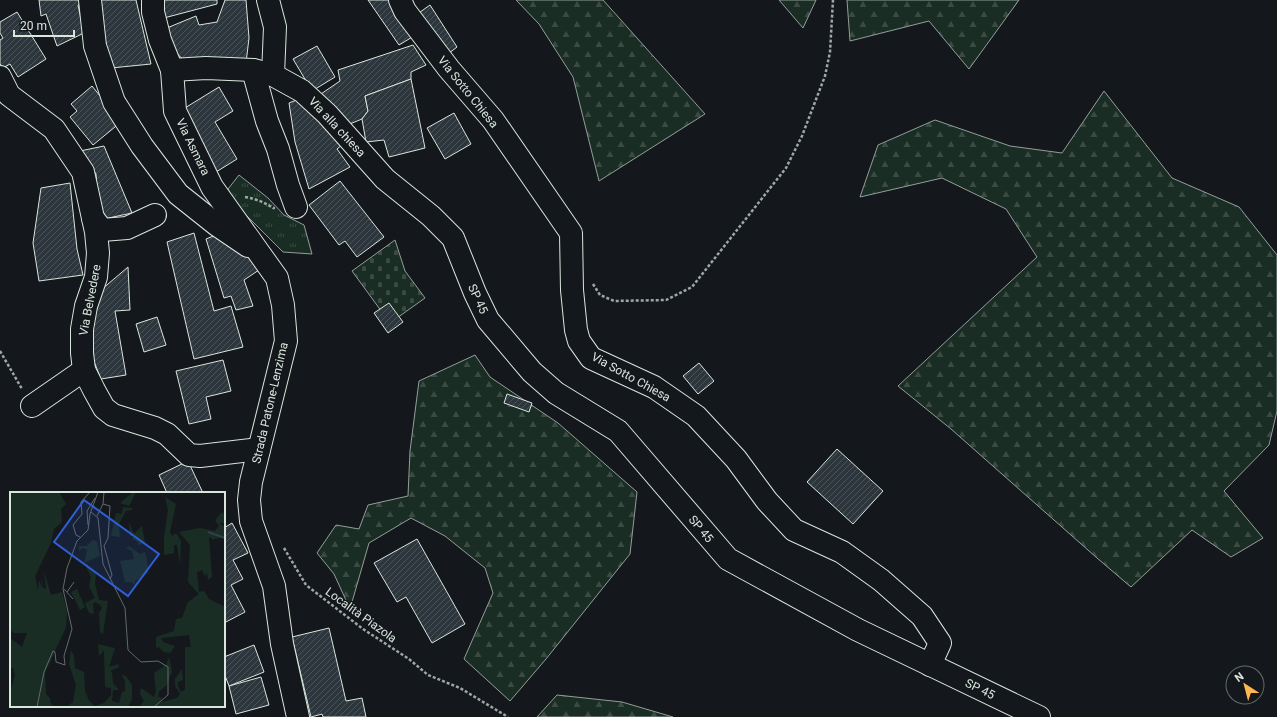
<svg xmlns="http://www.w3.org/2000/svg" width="1277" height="717" font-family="Roboto,sans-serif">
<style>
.grass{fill:url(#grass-tufts);stroke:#939e99}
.forest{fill:url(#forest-firs);stroke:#939e99}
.cemetery{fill:url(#cemetery-stones);stroke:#939e99}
.building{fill:url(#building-hatch);stroke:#d8e6dc}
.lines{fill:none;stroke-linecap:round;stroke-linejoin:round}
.minor-casing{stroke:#d8e6dc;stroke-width:24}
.path{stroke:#9da8a2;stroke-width:2.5;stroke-dasharray:3 2;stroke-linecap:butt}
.minor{stroke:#14181c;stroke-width:22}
.labels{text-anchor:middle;stroke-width:3;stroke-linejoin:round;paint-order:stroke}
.street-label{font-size:12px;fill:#d8e6dc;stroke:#14181c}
.inset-river{fill:none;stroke:#2f3f4d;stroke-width:2}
.inset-road{fill:none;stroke:#626a69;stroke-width:1}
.view{fill:#305dd8;fill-opacity:0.15;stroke:#305dd8;stroke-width:2}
.inset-edge{fill:none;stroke:#d8e6dc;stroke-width:2}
</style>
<defs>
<pattern id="grass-tufts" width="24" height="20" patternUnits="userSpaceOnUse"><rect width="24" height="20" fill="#1a2d24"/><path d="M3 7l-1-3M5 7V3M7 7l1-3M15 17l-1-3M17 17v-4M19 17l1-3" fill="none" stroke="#3b4b43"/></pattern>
<pattern id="forest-firs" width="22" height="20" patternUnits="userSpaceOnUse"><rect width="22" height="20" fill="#1a2d24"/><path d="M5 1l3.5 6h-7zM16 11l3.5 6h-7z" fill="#3b4b43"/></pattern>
<pattern id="cemetery-stones" width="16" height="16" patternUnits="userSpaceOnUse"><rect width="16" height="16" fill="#1a2d24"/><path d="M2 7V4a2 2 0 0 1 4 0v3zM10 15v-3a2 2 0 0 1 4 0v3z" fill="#3b4b43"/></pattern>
<pattern id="building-hatch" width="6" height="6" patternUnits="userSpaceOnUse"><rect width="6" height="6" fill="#2c363c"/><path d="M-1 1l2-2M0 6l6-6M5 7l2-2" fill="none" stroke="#4a5358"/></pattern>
</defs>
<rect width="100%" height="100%" fill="#14181c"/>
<polygon class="grass" points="239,175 268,198 284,215 304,225 312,254 283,252 237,206 228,189"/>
<g class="forest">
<polygon points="516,0 603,0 705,114 599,181 573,77 539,24"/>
<polygon points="779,0 816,0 803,28"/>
<polygon points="847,0 1019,0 969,69 929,21 850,41"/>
<polygon points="1104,91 1172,178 1239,207 1277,255 1277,411 1269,445 1224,491 1263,538 1231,557 1192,530 1131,587 1097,558 951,429 898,386 1037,257 1006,209 942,178 860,197 878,145 935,120 1010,146 1062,153"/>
<polygon points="475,355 490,377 558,423 637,492 630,554 546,659 510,701 464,659 493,593 485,568 445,536 411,518 369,543 350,609 334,574 317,553 336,525 359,529 368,505 408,496 410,451 419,381"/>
<polygon points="557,695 622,702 673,717 537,717"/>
</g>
<polygon class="cemetery" points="395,240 405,271 425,298 390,323 352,271"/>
<g class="building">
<polygon points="39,0 86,0 86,1 78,5 84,33 57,46 46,14 41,16"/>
<polygon points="97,0 136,0 151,64 111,68"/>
<polygon points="160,0 217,0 217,4 160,19"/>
<polygon points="225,0 246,0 249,38 246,63 187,63 173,50 162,30 196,16 199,25 217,22"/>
<polygon points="368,0 390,0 414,36 399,45"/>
<polygon points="430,5 457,47 444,57 416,15"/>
<polygon points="17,12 46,59 18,77 10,64 3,68 0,64 0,40 3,38 0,33 0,22"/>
<polygon points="413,45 426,65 411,72 411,79 365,96 368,111 362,119 345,126 318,96 340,81 338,70"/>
<polygon points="317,46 335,77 312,91 293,59"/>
<polygon points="411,79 425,148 389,157 384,140 366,142 362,119 368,111 365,96"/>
<polygon points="92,86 121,122 93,145 70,117 77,111 71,104"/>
<polygon points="219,87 233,111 215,122 237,159 216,172 180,111"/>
<polygon points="304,97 342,145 337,149 350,167 309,189 295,142 289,103"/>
<polygon points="454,113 471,144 445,159 427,128"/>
<polygon points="104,146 132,213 99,220 96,174 80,151"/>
<polygon points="340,181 384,237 357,257 345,241 339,245 309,205"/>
<polygon points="70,183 77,249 83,275 39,281 33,243 41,188"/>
<polygon points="223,232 262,268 244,280 253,306 236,310 231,296 224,298 206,239"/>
<polygon points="194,233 214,311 231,306 243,347 194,359 167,242"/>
<polygon points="128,267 130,310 115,311 126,375 101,379 91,354 95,310 101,290"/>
<polygon points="389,303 403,322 388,333 374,313"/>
<polygon points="157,317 166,345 144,352 136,324"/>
<polygon points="223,360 231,391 206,397 211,419 189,424 176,371"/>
<polygon points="699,363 714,381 698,394 683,376"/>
<polygon points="507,394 532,403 529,412 504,403"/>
<polygon points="837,449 883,491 853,524 807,482"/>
<polygon points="188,461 203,493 167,493 159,475"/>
<polygon points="232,523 248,553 233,560 243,579 231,585 245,612 224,623 224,528"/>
<polygon points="417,539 465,624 432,643 406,597 397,602 374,563"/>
<polygon points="329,628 346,701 362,698 366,717 323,717 322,714 311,717 292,637"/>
<polygon points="254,645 264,672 229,686 224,673 224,657"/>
<polygon points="261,677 269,705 236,714 229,686"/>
</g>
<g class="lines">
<defs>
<g id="minor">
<polyline points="90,0 95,46 114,102 142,146 178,194 217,225 248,246"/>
<polyline points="153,0 153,12 160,40 172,70 175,111 212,187 277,278 283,305 286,341 251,482 249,500 251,521 274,586 282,644 298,717"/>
<polyline points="268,0 275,27 273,75"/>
<polyline points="400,0 405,11 449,69 493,120 571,233 572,290 576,330 579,341 591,358 654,387 696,416 736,459 767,501 794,530 842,552 881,580 922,616 940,643 930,665"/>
<polyline points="172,70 206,68 253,70 273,75 302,91 327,114 385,179 431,216 453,238 475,293 488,320 532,372 556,393 618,431 728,559 858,630 1039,717"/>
<polyline points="253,70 267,121 278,149 288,185 296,207"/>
<polyline points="0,77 9,95 54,129 83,172 96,232 98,253 96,277 86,306 82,329 82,353 84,370 94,390 104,408 113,415 155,428 167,434 189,455 200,456 259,449"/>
<polyline points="93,218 102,230 127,228 155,215"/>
<polyline points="32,406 84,370"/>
</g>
</defs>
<use href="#minor" class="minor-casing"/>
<g class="path">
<path d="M245,197C256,199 264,202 273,208H275"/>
<polyline points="593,284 600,295 614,301 666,300 692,287 786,168 802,136 825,76 830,52 833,0"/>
<polyline points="0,351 22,389"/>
<polyline points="284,548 306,585 363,629 409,659 428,675 460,688 508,717"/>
</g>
<use href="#minor" class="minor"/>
</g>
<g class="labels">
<g class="street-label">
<text transform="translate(468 92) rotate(51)" y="4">Via Sotto Chiesa</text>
<text transform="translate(337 127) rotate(47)" y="4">Via alla chiesa</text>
<text transform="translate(193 147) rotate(64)" y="4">Via Asmara</text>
<text transform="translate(478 299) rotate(65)" y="4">SP 45</text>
<text transform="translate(90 300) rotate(-79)" y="4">Via Belvedere</text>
<text transform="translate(631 377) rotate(29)" y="4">Via Sotto Chiesa</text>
<text transform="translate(270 403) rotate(-77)" y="4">Strada Patone-Lenzima</text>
<text transform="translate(701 529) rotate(50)" y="4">SP 45</text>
<text transform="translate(361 615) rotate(36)" y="4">Località Piazola</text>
<text transform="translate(980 689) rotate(26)" y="4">SP 45</text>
</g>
</g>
<g transform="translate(10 492)">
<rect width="215" height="215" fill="#14181c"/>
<path d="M0,0H49L56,12L51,17L52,30L44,37L41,51L25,84L28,98L29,88L31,95L32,84V95L36,97L34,79L41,103L52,100L57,119L56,135L35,181L36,202L40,206L41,213L49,215H0V201L5,183L3,176H0V146L12,155L17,141H4L0,138ZM123,0H126L119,14L110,11ZM155,5L166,12L160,40L162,44L166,41L171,49L170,73L167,53H164V61L154,63V45L158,18ZM113,15L122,16V18L116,19L109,32L110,45L101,44L106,21L112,22ZM212,20L215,22V31H209L215,35V45L204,47L206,62L204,48L199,45L202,85L198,88L197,81L195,84L192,78L187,80L189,100L194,99L199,107L215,115V215H129L134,209L130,202L131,196L144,205L146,199L144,181L154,174L150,170L156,173L159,165L162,180L156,194L149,199L148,205L153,206L148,211L167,206L170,202L165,194V187L172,177L173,188L168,190V194L171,200L175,198V155H181L179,143L151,146L153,150L165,154L160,161L154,160L149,155L146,157V145L164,139L166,127L172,126L178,110L189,102L178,90L180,53L169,40L190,36L205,39L209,34L205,28ZM119,30L124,42L132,34L135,51L128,53L127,49L122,47L124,44H120ZM82,48L87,49L90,64L74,71L77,58L73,56L69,59V54H77ZM119,54L130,62L135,60L138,73V81L125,89V93L121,90H115L110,69L124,67L122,59L116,56ZM77,72L86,82L85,92L89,108L98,109L93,142L90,140L89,121L92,116L89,112L85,110L83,112L84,122L79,121L75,111L85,106L79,94L81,85L75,73ZM88,152L105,156L99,175L108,172L109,175L100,179L102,180L103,191L109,198H103L102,209L109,211L112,200L115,199V189L111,182L116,184L122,193V207L118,215H56L63,210L66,193L59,172L61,158L64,164L65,176L74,180L75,199L79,209L85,214L94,211L101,203V196L95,195L94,158L89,164Z" fill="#1a2d24"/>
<path d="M67,97L75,115L70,118L61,100Z" fill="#1a2d24"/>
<path class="inset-river" d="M198,40L215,46"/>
<path class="inset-road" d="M93,12L100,14L98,46L94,54L102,83L100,87M81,20L88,26L93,72L115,116L118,158L131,170L148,169L158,175V203L144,215M87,24L93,12L94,0M63,33L72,22L71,10L80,0M63,33L66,43L70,45M78,33L77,19L85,6M54,97L63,107M57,100L64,90M27,215L34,180L43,159L45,160L46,170L55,173L54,164L62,137L53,97L57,76L67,49L78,38L80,22L88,0"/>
<path class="view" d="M74,8L149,62L118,104L44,50Z"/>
<rect width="215" height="215" class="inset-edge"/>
</g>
<g transform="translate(1245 685) rotate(324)"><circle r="19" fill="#14181c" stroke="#626a69"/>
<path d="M0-3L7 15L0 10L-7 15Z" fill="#ffb74d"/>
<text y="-6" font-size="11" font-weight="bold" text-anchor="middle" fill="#d8e6dc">N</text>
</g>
<path d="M14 30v6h60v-6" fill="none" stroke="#d8e6dc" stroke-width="2"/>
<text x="20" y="30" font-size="12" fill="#d8e6dc" stroke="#14181c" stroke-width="3" paint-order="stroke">20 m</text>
</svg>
